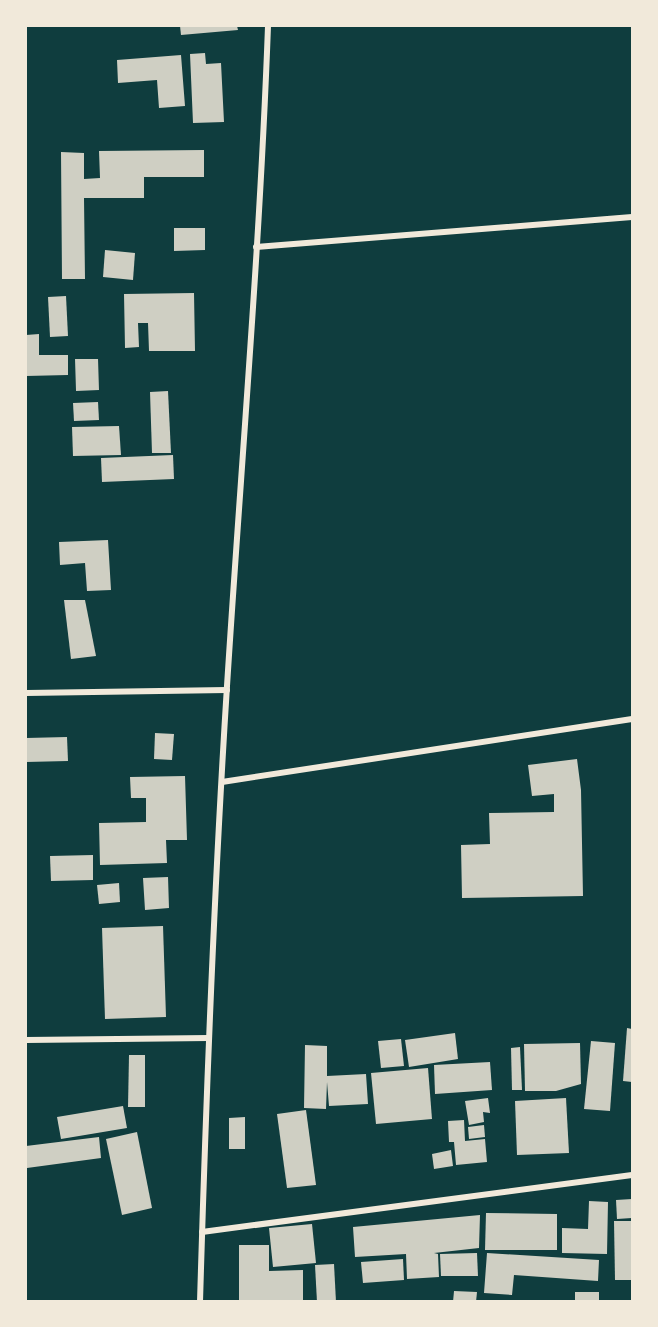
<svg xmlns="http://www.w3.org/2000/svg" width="658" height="1327" font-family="'Roboto Serif',serif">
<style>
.building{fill:#cfcfc3}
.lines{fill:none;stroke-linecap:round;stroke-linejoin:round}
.minor{stroke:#f1e9da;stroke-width:6}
</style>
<rect width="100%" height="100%" fill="#0f3d3e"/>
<g class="building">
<polygon points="180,26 237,26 238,30 181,35"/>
<polygon points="205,53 206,64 221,63 224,122 193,123 190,54"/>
<polygon points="181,55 185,106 159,108 157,80 118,83 117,60"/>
<polygon points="204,150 204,177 144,177 144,198 84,198 85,279 62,279 61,152 84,153 84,179 100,178 99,151"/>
<polygon points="174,228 205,228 205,250 174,251"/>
<polygon points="105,250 135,253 133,280 103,277"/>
<polygon points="194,293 195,351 149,351 148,323 138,323 139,347 125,348 124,294"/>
<polygon points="66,296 68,336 50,337 48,297"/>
<polygon points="39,334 39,355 68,355 68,375 26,376 26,335"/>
<polygon points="75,359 98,359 99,390 76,391"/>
<polygon points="168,391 171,453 152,453 150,392"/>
<polygon points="98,402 99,420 74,421 73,403"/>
<polygon points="119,426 121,455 73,456 72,427"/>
<polygon points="173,455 174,479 102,482 101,458"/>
<polygon points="108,540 111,590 87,591 85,563 60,565 59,542"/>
<polygon points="64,600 85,600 96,656 71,659"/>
<polygon points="155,733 174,734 172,760 154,759"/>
<polygon points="67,737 68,761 26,762 26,738"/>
<polygon points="577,759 581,790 583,896 462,898 461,845 490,844 489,813 554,812 554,794 532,796 528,765"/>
<polygon points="185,776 187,840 166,840 167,863 100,865 99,823 146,822 146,798 131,798 130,777"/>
<polygon points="93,855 93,880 51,881 50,856"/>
<polygon points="168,877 169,908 145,910 143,878"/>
<polygon points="119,883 120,902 99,904 97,885"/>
<polygon points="163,926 166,1017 105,1019 102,928"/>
<polygon points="627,1028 632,1029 632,1082 623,1081"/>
<polygon points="455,1033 458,1059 409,1067 405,1040"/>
<polygon points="401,1039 404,1066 381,1068 378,1041"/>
<polygon points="591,1041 615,1043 610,1111 584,1109"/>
<polygon points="580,1043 581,1084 556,1091 525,1091 524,1044"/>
<polygon points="305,1045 327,1046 327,1076 366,1074 368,1104 329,1106 327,1082 326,1109 304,1108"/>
<polygon points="520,1047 522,1090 512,1090 511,1048"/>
<polygon points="129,1055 145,1055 145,1107 128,1107"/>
<polygon points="490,1062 492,1090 435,1094 434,1065"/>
<polygon points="428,1068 432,1119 376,1124 371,1073"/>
<polygon points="488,1098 490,1113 483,1112 484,1122 469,1125 465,1101"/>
<polygon points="566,1098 569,1153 517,1155 515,1101"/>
<polygon points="123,1106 127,1128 61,1139 57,1117"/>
<polygon points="306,1110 316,1185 287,1188 277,1114"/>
<polygon points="245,1117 245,1149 229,1149 229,1118"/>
<polygon points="464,1120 465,1141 485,1139 487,1162 456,1165 454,1142 449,1142 448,1121"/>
<polygon points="484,1125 485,1137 469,1139 468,1127"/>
<polygon points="137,1132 152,1208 122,1215 106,1139"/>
<polygon points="99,1137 101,1158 27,1168 26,1146"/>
<polygon points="451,1150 453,1166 434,1169 432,1154"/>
<polygon points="632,1199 632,1218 617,1219 616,1200"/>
<polygon points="589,1201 608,1202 607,1254 562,1253 562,1228 588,1229"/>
<polygon points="486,1213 557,1214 557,1250 485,1250"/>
<polygon points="480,1215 479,1248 434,1253 438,1254 439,1277 407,1279 406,1254 355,1257 353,1227"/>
<polygon points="614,1221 632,1221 632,1280 615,1280"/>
<polygon points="312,1224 316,1263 273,1267 269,1228"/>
<polygon points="239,1245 269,1245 269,1271 303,1270 303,1301 239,1302"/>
<polygon points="477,1253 478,1276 441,1276 440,1254"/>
<polygon points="487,1253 599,1260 598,1281 514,1275 512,1295 484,1293"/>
<polygon points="403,1259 404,1280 363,1283 361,1262"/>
<polygon points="334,1264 336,1302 317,1302 315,1265"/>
<polygon points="454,1291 477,1292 476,1302 453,1302"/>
<rect x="575" y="1292" width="24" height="10"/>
</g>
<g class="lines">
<g class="minor">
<polyline points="256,247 632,217"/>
<polyline points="26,693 227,690"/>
<polyline points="222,782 632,719"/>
<polyline points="26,1040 209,1038"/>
<polyline points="202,1232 632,1175"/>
<path d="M200,1302C206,1096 214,891 227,686C241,466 260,246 268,26"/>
</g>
</g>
<rect width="658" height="1327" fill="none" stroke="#f1e9da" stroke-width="54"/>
</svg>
